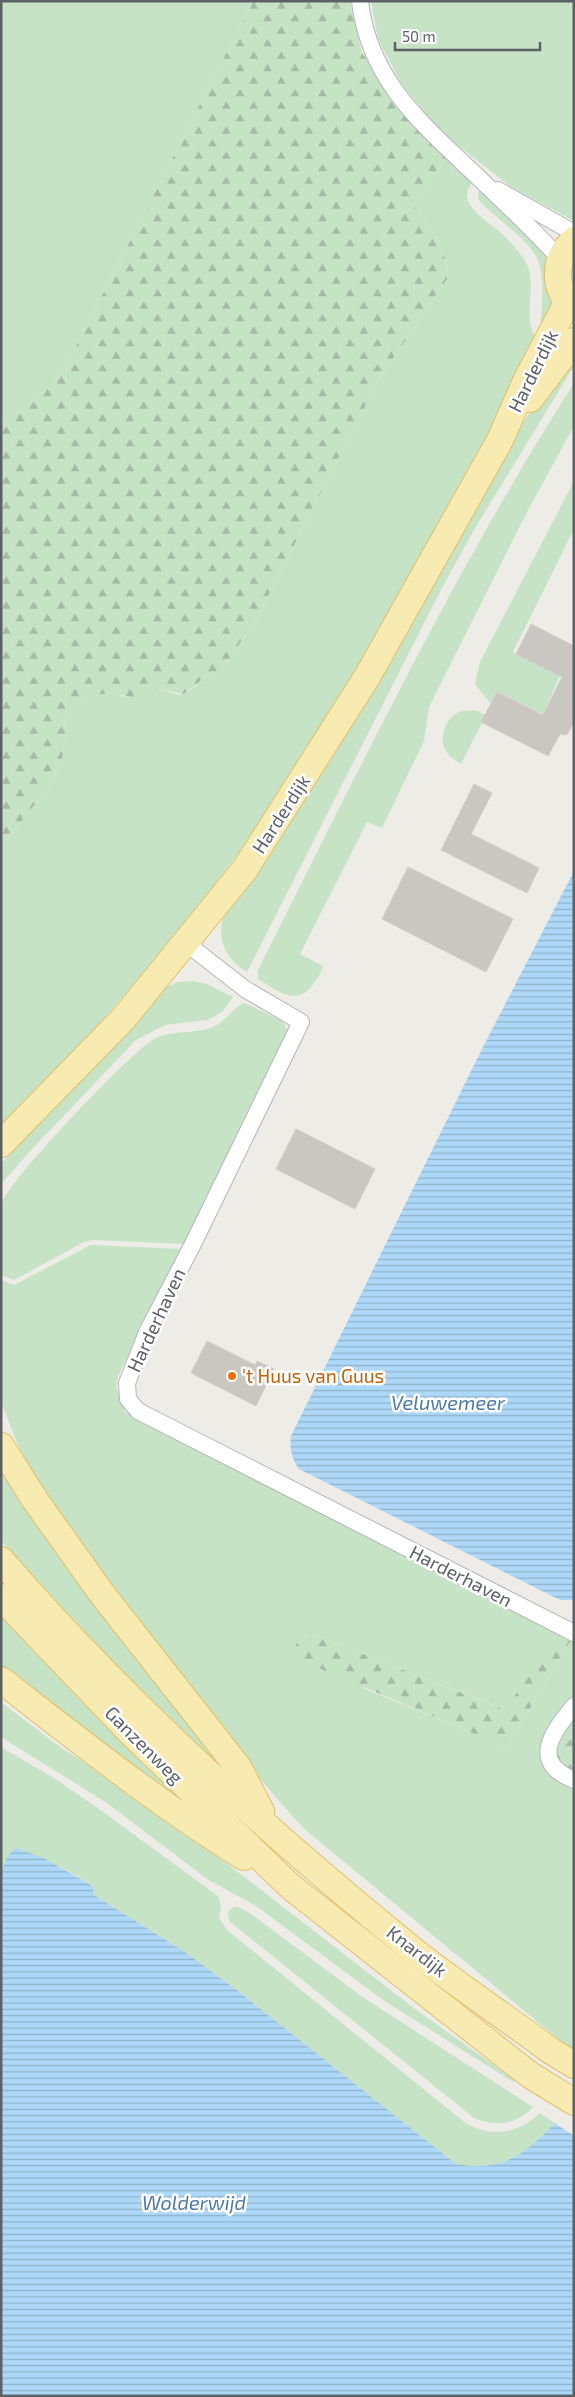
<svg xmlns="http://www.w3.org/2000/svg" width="575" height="2397" font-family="'Exo 2',sans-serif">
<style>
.grass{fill:#c6e3c5}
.forest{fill:url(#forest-firs)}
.water{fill:url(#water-rules)}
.pier{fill:#eeece6}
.building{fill:#cac7c2;stroke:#d2cec5}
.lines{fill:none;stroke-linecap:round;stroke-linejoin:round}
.street-casing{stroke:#b3b6b9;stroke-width:18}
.primary-casing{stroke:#e4bf69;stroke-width:28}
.street{stroke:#fff;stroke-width:16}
.primary{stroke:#f7ebb2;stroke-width:26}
.food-dot{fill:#e8710a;stroke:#fff;stroke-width:2}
.labels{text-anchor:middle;stroke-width:5;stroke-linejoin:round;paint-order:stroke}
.street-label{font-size:19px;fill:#5d6165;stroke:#fff}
.food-label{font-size:19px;fill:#c56008;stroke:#fff;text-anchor:start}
.water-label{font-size:20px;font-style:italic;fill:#4c7aa8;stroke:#fff}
</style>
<defs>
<pattern id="forest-firs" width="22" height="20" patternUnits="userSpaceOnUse" patternTransform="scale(1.25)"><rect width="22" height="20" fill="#c6e3c5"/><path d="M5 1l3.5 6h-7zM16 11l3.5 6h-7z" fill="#a4bba4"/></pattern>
<pattern id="water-rules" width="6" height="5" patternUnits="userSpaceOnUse" patternTransform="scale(1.25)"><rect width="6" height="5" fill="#add8f7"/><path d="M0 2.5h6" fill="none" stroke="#90b3cc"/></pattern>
</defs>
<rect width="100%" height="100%" fill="#eeece6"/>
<g class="grass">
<polygon points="1,1 253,1 66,366 55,382 1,426"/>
<polygon points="371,1 574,1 574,221 510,186 438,130 401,83 378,39"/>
<path d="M446,157L472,183C468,189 465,194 468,201C474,214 490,223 501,233C509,240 517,250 524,259C541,283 517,325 541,341C452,501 366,665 263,818C222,879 175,936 127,992C88,1038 46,1084 1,1124V836L12,833L48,788L61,763L65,743L66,718L73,706L95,695L113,693L126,697L159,689L179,695L188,692L208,675L221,671L257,618L378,381L447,279C448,248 431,230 414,205Z"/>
<path d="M479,190L510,217L547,255L556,307L541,325C541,304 547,271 534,253C521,234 496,218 480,202L478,198Z"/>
<path d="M567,358L574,366L474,530L443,586L247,972C225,959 216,939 224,914L301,805L358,717L516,433Z"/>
<path d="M574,383V426L525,516L429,707L424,741L382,828L367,822L300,954L323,966C320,975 317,980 311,987C295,1007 275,989 258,979V970C358,772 454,571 574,383Z"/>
<polygon points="574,481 574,529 513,652 560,675 543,715 498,692 491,704 475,684 480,662"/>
<path d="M475,710L486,715L461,764C455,760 449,757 446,751C439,738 444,719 459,712C463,710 470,711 475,710Z"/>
<polygon points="192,981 207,984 233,997 223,1011 208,1020 165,1025 136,1040 31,1150 1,1184 1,1164 164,988 178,982"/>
<path d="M245,1003L282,1021L289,1032L185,1244L93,1240L84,1242L14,1280L1,1275C1,1258 0,1217 2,1203C7,1182 133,1050 154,1039C174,1029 193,1035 213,1027C226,1022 235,1005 245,1003Z"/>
<polygon points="91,1245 182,1249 118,1376 116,1386 125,1412 558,1632 506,1710 310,1633 365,1689 484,1738 505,1750 572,1638 574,1640 574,2052 302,1827 245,1762 36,1490 1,1402 1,1280 14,1285"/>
<polygon points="1,1459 230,1775 118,1667 1,1541"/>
<polygon points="1,1617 109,1730 203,1819 1,1672"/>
<polygon points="1,1702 60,1747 116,1782 188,1838 190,1835 415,2009 515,2080 513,2082 383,2000 256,1906 207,1879 107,1803 1,1737"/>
<path d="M1,1747L57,1780L99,1809L218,1896L221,1906L219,1918L227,1930L463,2121C489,2139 518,2134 540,2113L555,2123C528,2156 500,2172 456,2164L238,1991L185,1952L94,1895L93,1885L44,1858L16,1848L8,1855L1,1872Z"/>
<path d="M233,1907H239L251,1914L364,1998L533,2107C517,2125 495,2127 474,2118L229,1921L228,1913Z"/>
</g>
<g class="forest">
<path d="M253,1H350L362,53L422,132L446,157L414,205C431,230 448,248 447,279L378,381L257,618L221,671L208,675L184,694L159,689L139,699L113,693L95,695L73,706L66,718L65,743L61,763L48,788L12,833L1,836V426L55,382L66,366Z"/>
<polygon points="558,1632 572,1638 505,1750 484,1738 297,1659 296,1644 310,1633 505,1710"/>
<polygon points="574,1714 574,1774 557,1763 553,1741"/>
</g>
<g class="water">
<path d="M574,871V1600H560L299,1469C292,1459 289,1449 291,1436L481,1051Z"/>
<path d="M16,1848L44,1858L93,1886L94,1895L185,1952L238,1991L456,2164C515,2175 539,2140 574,2101V2396H1V1872L8,1855Z"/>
</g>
<polygon class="pier" points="574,2098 574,2136 552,2121"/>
<g class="building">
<polygon points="531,624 574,646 574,721 567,735 560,734 548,756 481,722 497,692 543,715 562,677 516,654"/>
<polygon points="474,784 492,793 471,834 539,868 527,893 441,850"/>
<polygon points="408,867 513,919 486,972 382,919"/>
<polygon points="296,1129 375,1169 355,1209 276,1169"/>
<polygon points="207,1341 255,1365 257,1361 274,1369 256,1406 191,1373"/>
</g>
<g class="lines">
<defs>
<g id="street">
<path d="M360,1C369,83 427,128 481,180C508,206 535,231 560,259"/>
<polyline points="498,190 574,233"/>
<polyline points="186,943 245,989 301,1022 191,1248 148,1330 127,1383 128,1399 138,1411 574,1633"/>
<path d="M574,1706C553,1731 529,1762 574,1780"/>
</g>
<g id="primary">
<path d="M574,240C552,260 553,289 574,309"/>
<polyline points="530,399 574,341"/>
<polyline points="1,1144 124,1018 245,869 367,677 500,440 526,381 567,303"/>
<polyline points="1,1446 35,1500 102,1594 238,1767 261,1811"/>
<path d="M1,1560C123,1701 264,1829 408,1946C454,1983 504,2016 551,2051L574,2065"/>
<polyline points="1,1597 133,1735 291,1887 530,2075 574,2102"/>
<path d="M1,1680C81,1742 158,1804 244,1857"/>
</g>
</defs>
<use href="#street" class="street-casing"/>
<use href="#primary" class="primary-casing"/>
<use href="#street" class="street"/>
<use href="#primary" class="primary"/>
</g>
<circle class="food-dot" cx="232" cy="1376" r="5"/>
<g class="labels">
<g class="street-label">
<text transform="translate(533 371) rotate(-64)" y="7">Harderdijk</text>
<text transform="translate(281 814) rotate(-57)" y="7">Harderdijk</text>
<text transform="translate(156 1320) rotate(-65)" y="7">Harderhaven</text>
<text transform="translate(461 1576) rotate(27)" y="7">Harderhaven</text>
<text transform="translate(144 1745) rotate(45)" y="7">Ganzenweg</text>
<text transform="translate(417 1951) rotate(38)" y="7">Knardijk</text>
</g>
<g class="food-label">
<text x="242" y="1383">'t Huus van Guus</text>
</g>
<g class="water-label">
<text x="448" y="1410">Veluwemeer</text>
<text x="194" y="2210">Wolderwijd</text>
</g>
</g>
<rect width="575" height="2397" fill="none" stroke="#5d6165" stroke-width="5"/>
<path d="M395 42v8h145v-8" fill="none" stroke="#5d6165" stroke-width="2.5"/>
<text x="402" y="42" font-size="15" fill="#5d6165" stroke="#ffffff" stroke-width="4" paint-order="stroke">50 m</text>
</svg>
